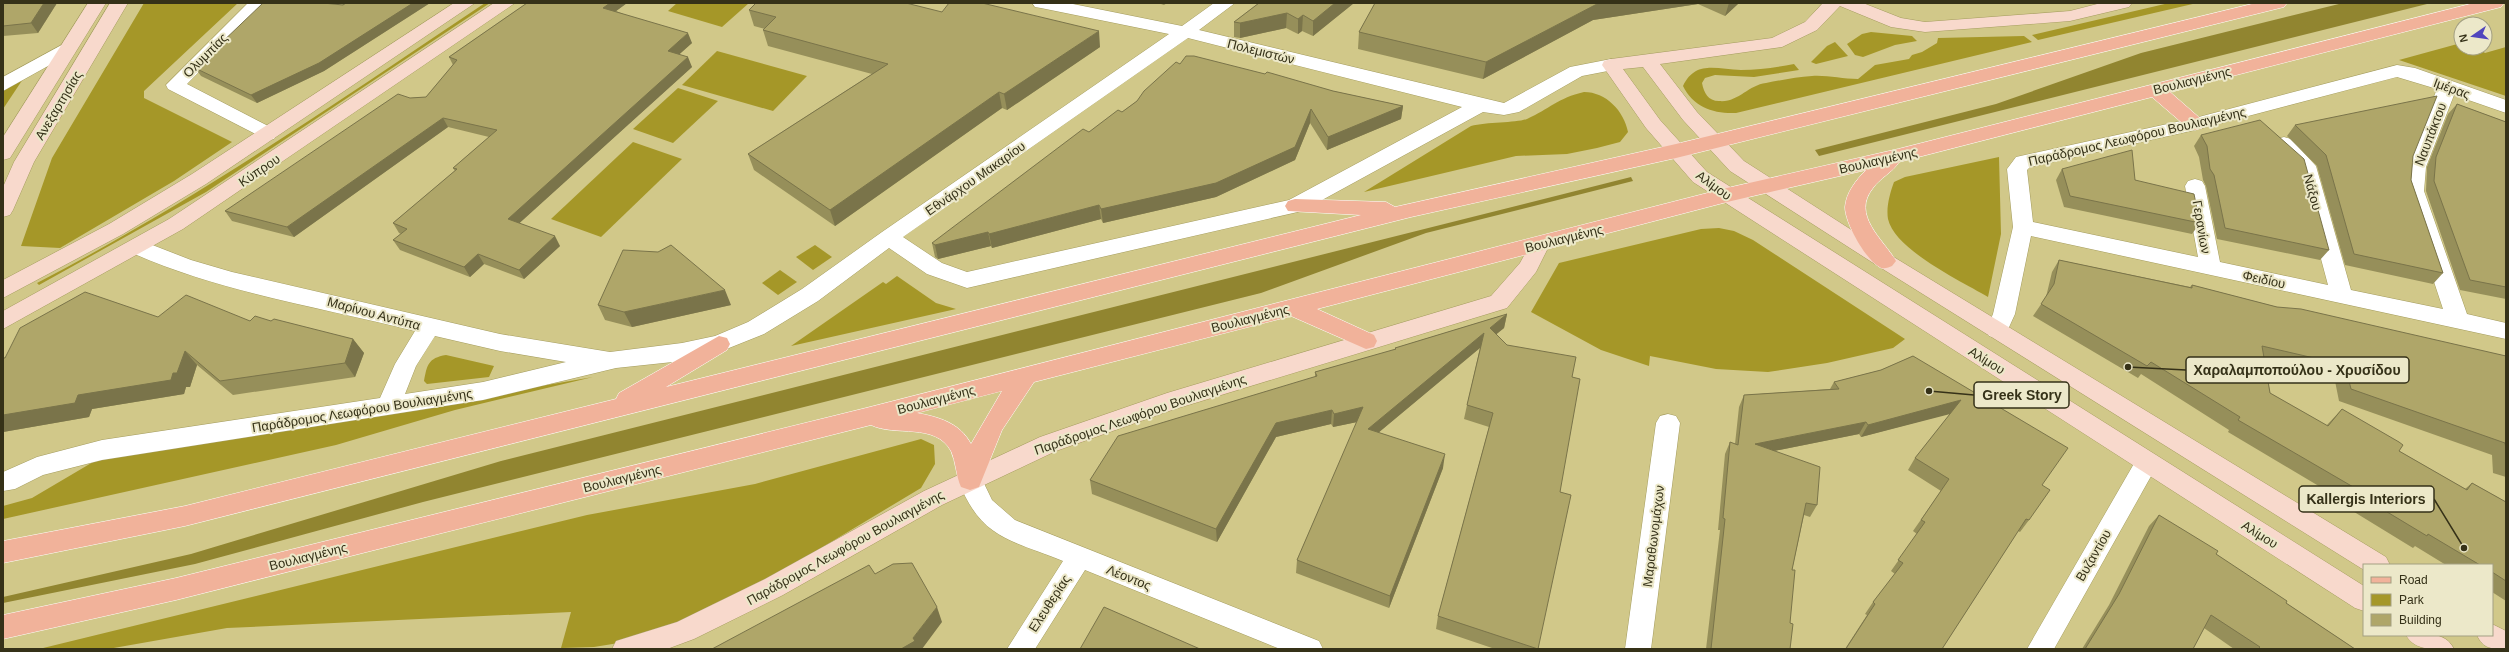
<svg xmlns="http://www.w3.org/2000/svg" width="2509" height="652" font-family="Helvetica,sans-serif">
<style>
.green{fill:#a59728}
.forest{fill:#918530}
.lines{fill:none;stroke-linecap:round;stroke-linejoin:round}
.street-casing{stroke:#a49c5e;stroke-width:1}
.secondary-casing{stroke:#a49c5e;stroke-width:1}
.primary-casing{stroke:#fff;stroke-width:1}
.street{fill:#fff;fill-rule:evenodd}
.secondary{fill:#f8d9cc;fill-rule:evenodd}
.primary{fill:#f1b29a;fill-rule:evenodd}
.wall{fill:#968f5a}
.shaded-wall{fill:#7a744a}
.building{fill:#afa669;stroke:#7a744a}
.labels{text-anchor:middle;stroke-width:4;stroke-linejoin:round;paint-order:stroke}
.street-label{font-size:13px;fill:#353118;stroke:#ece8c9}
.leader{fill:none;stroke:#353118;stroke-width:1.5}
.callout-dot{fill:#353118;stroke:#ece8c9;stroke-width:1.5}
.callout{fill:#ece8c9;stroke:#353118;stroke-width:1.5}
.callout-label{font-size:14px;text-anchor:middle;font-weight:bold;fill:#353118}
</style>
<rect width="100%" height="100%" fill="#d1c889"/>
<g class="green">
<polygon points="144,3 238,3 144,91 144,98 232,142 174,181 60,248 21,246 52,158"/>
<path d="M485,3H490L206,192L39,285L37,283C193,202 339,101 485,3Z"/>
<polygon points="677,3 749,3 722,27 668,11"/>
<polygon points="2169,3 2197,3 2038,40 2032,35"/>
<polygon points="1871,32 1912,36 1917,41 1895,45 1863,57 1855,55 1847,44 1862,34"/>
<path d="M2024,36L2032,42L1736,113C1714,114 1693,107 1683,86C1696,59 1718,70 1741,70C1759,70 1777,67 1794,64L1799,70L1754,77L1715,75L1705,78L1702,83C1704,93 1708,101 1719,101C1738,103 1748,85 1766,83C1781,80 1797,77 1812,76C1827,75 1842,79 1858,79L1875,65L1909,59L1912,55L1922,52L1937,43L1938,38Z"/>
<polygon points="1835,42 1848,56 1816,64 1811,62 1827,46"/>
<polygon points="2461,43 2461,48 2478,48 2485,53 2506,47 2506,96 2399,60"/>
<polygon points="717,51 807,76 773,111 682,85"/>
<polygon points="29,70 3,109 3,85"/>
<polygon points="678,88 718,101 673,143 633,129"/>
<path d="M1584,92C1606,92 1624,111 1628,132L1620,142L1597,148L1567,154L1516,156L1364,192L1471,126C1487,122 1517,123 1527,119C1549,109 1558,98 1584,92Z"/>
<polygon points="633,142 682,159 601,237 551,219"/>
<path d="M1999,157L2001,234L1988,297C1961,281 1895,250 1888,219C1886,207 1890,193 1894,182L1905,177Z"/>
<polygon points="1719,228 1734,231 1753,240 1905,339 1893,348 1827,363 1768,372 1716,369 1650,356 1649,366 1601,350 1531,312 1559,263 1701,229"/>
<polygon points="815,245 832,257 813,270 796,257"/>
<polygon points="780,270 797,282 778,295 762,283"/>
<polygon points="897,276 936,303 956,309 791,346 883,282 886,284"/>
<path d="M446,355L494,366L489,377L427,384L424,381C427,365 428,358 446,355Z"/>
<polygon points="593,377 455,410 336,445 3,519 3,506 32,498 110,452 443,403"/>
<polygon points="921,439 934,445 935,464 921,488 746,593 637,640 594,647 561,648 571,612 227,628 108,649 39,649 587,515 755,484"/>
</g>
<g class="forest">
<polygon points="2343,3 2431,3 1819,156 1815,150 1996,104 2141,53"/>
<polygon points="1631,177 1633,181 1426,233 1261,293 423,502 195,564 3,603 3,597 191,554 501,461"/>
</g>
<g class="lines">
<defs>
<g id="street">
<polygon points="248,3 267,3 187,84 274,129 277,134 274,139 267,140 168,89 166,85"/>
<path d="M1032,3H1068L1182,26L1214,3H1235L1199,30L1504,103L1570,67L1611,59L1618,61L1620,65L1618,69L1582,76L1519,112L1504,115L1483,112L1302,211L967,288L927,274L889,248L818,301L764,334L719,352L682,361L616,368L483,400L102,460L43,475L15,489L3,491V472L37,457L102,440L380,398L395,364L415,331C320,307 219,292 130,252L127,247L130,242L137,239L191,260L232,272L500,334L610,352L682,343L715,336L748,322L802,289L882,232L1169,34L1041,8L1035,7ZM1188,38L1462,107L1289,200L967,272L942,263L903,237ZM435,336L500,351L566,362L483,382L405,394L416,366Z"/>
<polygon points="69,41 75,43 78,47 75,51 3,91 3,77"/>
<path d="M2397,65L2415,68L2506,100V113L2454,95L2426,167L2424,191L2467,314L2506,323V339L2031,236L2015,314L2005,336L1997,338L1989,336L1986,330L1993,314L2013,227L2007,169L2016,157L2195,118ZM2397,77L2437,89L2406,167L2404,191L2443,309L2351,290L2316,166L2291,139L2284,137L2277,139L2274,144L2297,169L2328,285L2220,262L2205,186L2202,181L2195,179L2188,181L2185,186L2198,257L2033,222L2027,170L2030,167L2195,130Z"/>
<polygon points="1668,414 1676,416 1680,423 1651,649 1625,649 1656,423 1660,416"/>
<polygon points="2147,452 2155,455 2159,462 2054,649 2027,649 2139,455"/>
<path d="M970,470L979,473L992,500L1015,520L1319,641L1323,649H1280L1085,570L1035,649H1007L1063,561C1009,539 981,539 958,480L961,473Z"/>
</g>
<g id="secondary">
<polygon points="88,3 106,3 10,158 3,160 3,137"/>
<polygon points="110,3 128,3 34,162 13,210 10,215 3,217 3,187 14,162"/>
<polygon points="454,3 475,3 206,184 123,234 3,298 3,280 109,224 192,174"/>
<polygon points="494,3 515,3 183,229 3,329 3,311 169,219"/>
<polygon points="1823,3 1863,3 1901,18 1925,22 2070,11 2101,3 2132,3 2129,7 2070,21 1925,32 1891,27 1840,6 1817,30 1782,47 1660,64 1697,112 1744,161 1892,256 2386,557 2390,565 2364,565 2364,570 1878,266 1730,171 1683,120 1643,67 1623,69 1660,120 1707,172 2364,586 2364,611 2355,608 1693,182 1646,128 1602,65 1604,61 1611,59 1772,38 1805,22"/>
<polygon points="1540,237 1547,239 1550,244 1536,272 1507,308 1172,410 1056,451 942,505 783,595 694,639 667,649 612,649 616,641 677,622 765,579 924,491 1040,437 1167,393 1491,296 1520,263 1533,239"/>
<path d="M2492,624L2506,631V649C2492,649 2483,649 2477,635H2492Z"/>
<path d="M2406,635C2424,635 2445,630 2454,649C2436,649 2415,652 2406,635Z"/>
</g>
<g id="primary">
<polygon points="2256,3 2287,3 2284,7 1676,158 1411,217 185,526 3,563 3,541 185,506 616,399 619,393 719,336 727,338 730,344 727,350 666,387 1361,215 1288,211 1285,206 1288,201 1295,199 1386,202 1395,207 1676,144"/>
<path d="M2474,3H2504L2501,7L2170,92L2202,120L2205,124L2202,128L2195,130L2188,128L2152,97L1899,162C1893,172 1880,178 1873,188C1851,215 1883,239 1896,261L1892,266C1888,268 1882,270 1878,266C1865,258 1845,223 1845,207C1846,193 1856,180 1866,170L1727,202L1317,309L1374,335L1377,341L1374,347L1366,349L1291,316L1034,382L1002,430L979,487L970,490L961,487C956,476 956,462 951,451C935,422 895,437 871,425L176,600L3,639V615L176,578L866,408L1727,188L1898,149ZM1002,391L971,444C960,423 939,417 917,413Z"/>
</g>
</defs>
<use href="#street" class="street-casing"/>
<use href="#secondary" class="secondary-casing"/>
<use href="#primary" class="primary-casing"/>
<use href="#street" class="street"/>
<use href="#secondary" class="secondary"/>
<use href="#primary" class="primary"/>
</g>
<g class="wall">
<polygon points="3,3 57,3 38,33 3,36"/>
<polygon points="346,3 430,3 324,71 257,103 201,76 195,68"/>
<polygon points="527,3 627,3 616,11 692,43 679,54 692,67 519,223 560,246 524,279 484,264 470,277 400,250 393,240 401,234 399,233 393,223 455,171 453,168 489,137 448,127 294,237 232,221 225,211 410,98 426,97 453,65 449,57"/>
<polygon points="1158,3 1167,3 1164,5"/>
<polygon points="1259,3 1354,3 1313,36 1302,31 1298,34 1286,28 1240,38 1234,37 1234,22"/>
<polygon points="1375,3 1739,3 1725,16 1698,4 1593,20 1483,79 1358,49 1359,32"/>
<polygon points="749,10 942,12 1100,47 1007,110 1002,108 835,226 754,170 748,154 872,74 768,46 763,30 765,29 754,26"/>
<polygon points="1180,64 1265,74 1333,91 1403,106 1401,119 1327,150 1310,123 1295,160 1216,197 1103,223 1101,219 992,248 991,246 938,259 935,257 932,243 1089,132 1122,112 1137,101"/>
<polygon points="2457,104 2506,122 2506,299 2460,290 2426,191 2427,167 2448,114"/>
<polygon points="2295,125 2413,156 2411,180 2443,273 2433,284 2345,265 2317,166 2287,136"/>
<polygon points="2201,135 2329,250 2320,260 2217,239 2206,186 2203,180 2199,157 2194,146"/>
<polygon points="2062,169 2135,180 2200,223 2192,234 2064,207 2056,180"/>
<polygon points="2059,260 2190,287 2192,285 2277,307 2506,356 2506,477 2493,473 2492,455 2339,401 2335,381 2329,380 2328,376 2265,361 2270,393 2326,426 2342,409 2399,451 2465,489 2472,483 2506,502 2506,601 2492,592 2492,565 2446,565 2415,546 2413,548 2351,510 2354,507 2228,432 2229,430 2141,374 2138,378 2033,316 2046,297 2052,272"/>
<polygon points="598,305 731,305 632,327 605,320"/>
<polygon points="1507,314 1504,328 1496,334 1507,345 1572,377 1560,492 1538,649 1495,649 1436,629 1438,616 1489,427 1464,419 1467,405 1480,348 1378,433 1443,468 1389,608 1296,573 1297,560 1357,422 1333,427 1331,424 1276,437 1217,542 1092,494 1090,480 1315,377 1315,372 1395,350 1395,348"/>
<polygon points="158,317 250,321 271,321 353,339 364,353 355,377 233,395 197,365 190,387 186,387 184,394 92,409 89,417 3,432 3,358"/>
<polygon points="1913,356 2042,485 2029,520 2020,532 2018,531 1942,649 1845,649 1867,615 1865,614 1873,602 1895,574 1891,571 1917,534 1913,531 1941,491 1908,470 1915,458 1951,413 1861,437 1859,434 1774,451 1817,505 1810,517 1804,515 1792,570 1790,623 1790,649 1706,649 1720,530 1718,530 1725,454 1730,442 1735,444 1739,407 1744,395 1830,389 1834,382 1881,370"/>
<polygon points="2159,515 2216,554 2286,603 2355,649 2234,649 2204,628 2193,649 2082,649 2109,605 2149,526"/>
</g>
<g class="shaded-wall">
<polygon points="44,3 57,3 38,33 31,23"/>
<polygon points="413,3 430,3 324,71 257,103 251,95"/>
<polygon points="610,3 627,3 608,17 603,8"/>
<polygon points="1335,3 1354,3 1313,36 1313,21"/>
<polygon points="1601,3 1698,3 1698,4 1593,20 1483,79 1486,62 1597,4"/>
<polygon points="1729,3 1739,3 1725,16"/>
<polygon points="1287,13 1286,28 1240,38 1240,23"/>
<polygon points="1303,15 1302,31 1298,34 1298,19"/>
<polygon points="1099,31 1100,47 1007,110 1004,94"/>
<polygon points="688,33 692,43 672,61 668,51"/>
<polygon points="688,57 692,67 513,229 508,219"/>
<polygon points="999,92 1002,108 835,226 830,210"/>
<polygon points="1403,106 1401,119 1327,150 1328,137"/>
<polygon points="1311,109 1310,123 1295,160 1216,197 1103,223 1101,209"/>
<polygon points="443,118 448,127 294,237 287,227"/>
<polygon points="1099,205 1101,219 992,248 989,234"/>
<polygon points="988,232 991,246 938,259 935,245"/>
<polygon points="555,236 560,246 524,279 519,270"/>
<polygon points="478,254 484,264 470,277 464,267"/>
<polygon points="725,290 731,305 632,327 624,312"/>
<polygon points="1507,314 1504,328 1487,342 1490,328"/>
<polygon points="1484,333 1481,347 1366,443 1368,429"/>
<polygon points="353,339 364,353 355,377 345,363"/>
<polygon points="185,351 197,365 190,387 186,387 184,394 92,409 89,417 3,432 3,415 78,395 173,373"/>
<polygon points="1961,400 1954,413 1861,437 1868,425"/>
<polygon points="1363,407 1362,421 1333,427 1334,414"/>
<polygon points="1332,410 1331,424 1276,437 1217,542 1216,529 1276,423"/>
<polygon points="1866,422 1859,434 1749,456 1755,444"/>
<polygon points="1445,454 1443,468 1389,608 1390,596"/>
<polygon points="937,607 942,622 922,649 901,649 913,638"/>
</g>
<g class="building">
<polygon points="3,3 44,3 31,23 3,26"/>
<polygon points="263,3 323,3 343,5 346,3 413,3 319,63 251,95 195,68"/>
<polygon points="527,3 610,3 603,8 688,33 668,51 688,57 508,219 555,236 519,270 478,254 464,267 393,240 407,229 393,223 457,169 453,168 497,130 443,118 287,227 225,211 398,94 410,98 426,97 457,60 449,57"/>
<polygon points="756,3 906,3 942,12 949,3 982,3 1099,31 1004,94 999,92 830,210 748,154 888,64 763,30 776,17 749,10"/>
<polygon points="1259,3 1335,3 1313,21 1303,15 1298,19 1287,13 1240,23 1234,22"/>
<polygon points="1375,3 1601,3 1597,4 1486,62 1359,32"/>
<polygon points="1186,56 1194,56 1265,74 1267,72 1333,91 1403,106 1328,137 1311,109 1295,147 1216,183 1101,209 1099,205 989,234 988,232 935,245 932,243 1083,129 1089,132 1118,110 1122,112 1137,101 1144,91 1176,62 1180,64"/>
<polygon points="2437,96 2413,156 2411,180 2443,273 2354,254 2326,155 2295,125"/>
<polygon points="2457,104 2506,122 2506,287 2470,280 2434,181 2436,157"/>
<polygon points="2260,120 2304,159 2329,250 2225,228 2214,175 2210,169 2207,146 2201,135"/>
<polygon points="2132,150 2135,180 2194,194 2200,223 2070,196 2062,169"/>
<polygon points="671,245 725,290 624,312 598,305 623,250 658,252"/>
<polygon points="2059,260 2192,288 2192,285 2277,307 2301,309 2506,356 2506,449 2505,443 2351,389 2346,369 2340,368 2340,364 2262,346 2270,393 2328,426 2342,409 2399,442 2403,445 2399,451 2467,490 2472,483 2506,502 2506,581 2492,572 2492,565 2480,565 2428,534 2427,536 2364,498 2367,495 2238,420 2240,417 2151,362 2147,366 2041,304 2054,284"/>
<polygon points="85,292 158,317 186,295 250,321 255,316 271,321 274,319 353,339 345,363 220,381 185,351 177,373 173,373 171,380 78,395 75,403 3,415 3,358 5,358 20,328"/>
<polygon points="1507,314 1490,328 1507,345 1576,357 1572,377 1580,379 1560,492 1571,495 1538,649 1438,616 1493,413 1467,405 1484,333 1368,429 1445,454 1390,596 1297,560 1363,407 1334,414 1332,410 1276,423 1216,529 1090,480 1118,436 1317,376 1315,372 1396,349 1395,348"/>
<polygon points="1913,356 2068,448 2042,485 2050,490 2029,520 2026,519 1942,649 1846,649 1847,647 1875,604 1873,602 1903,563 1898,560 1925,522 1921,520 1949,479 1915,458 1961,400 1868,425 1866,422 1755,444 1820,467 1817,505 1806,503 1792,570 1795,570 1790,623 1793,624 1790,649 1711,649 1725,519 1723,518 1730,442 1738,445 1744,395 1839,389 1834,382 1881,370"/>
<polygon points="2159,515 2218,551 2216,554 2287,601 2286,603 2355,649 2258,649 2260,647 2211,615 2193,649 2085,649 2119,594"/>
<polygon points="912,563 937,607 913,638 915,641 901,649 712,649 869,565 875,574 893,564"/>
<polygon points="1104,607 1200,649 1080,649"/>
</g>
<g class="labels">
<g class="street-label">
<text transform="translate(1261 51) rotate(14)" y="5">Πολεμιστών</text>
<text transform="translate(205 55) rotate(-45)" y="5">Ολυμπίας</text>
<text transform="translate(2192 80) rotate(-14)" y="5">Βουλιαγμένης</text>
<text transform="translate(2452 88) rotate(20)" y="5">Ιμέρας</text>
<text transform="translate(58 105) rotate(-59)" y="5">Ανεξαρτησίας</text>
<text transform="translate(2430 134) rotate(-69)" y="5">Ναυπάκτου</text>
<text transform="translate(2137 136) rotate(-13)" y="5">Παράδρομος Λεωφόρου Βουλιαγμένης</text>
<text transform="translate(1878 160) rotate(-13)" y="5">Βουλιαγμένης</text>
<text transform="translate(259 170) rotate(-34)" y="5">Κύπρου</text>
<text transform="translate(975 178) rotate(-35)" y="5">Εθνάρχου Μακαρίου</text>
<text transform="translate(1714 185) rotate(36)" y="5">Αλίμου</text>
<text transform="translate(2313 192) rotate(74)" y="5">Νάξου</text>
<text transform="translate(2202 227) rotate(80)" y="5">Γερανίων</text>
<text transform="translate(1564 238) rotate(-14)" y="5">Βουλιαγμένης</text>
<text transform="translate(2264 279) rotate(12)" y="5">Φειδίου</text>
<text transform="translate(374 313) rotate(15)" y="5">Μαρίνου Αντύπα</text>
<text transform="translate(1250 318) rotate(-14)" y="5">Βουλιαγμένης</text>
<text transform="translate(1987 360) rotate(32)" y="5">Αλίμου</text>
<text transform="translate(936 399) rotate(-15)" y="5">Βουλιαγμένης</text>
<text transform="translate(362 410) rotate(-9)" y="5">Παράδρομος Λεωφόρου Βουλιαγμένης</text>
<text transform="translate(1140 414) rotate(-19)" y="5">Παράδρομος Λεωφόρου Βουλιαγμένης</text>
<text transform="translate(622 478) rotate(-14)" y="5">Βουλιαγμένης</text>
<text transform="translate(2260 534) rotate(32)" y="5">Αλίμου</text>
<text transform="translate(1653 536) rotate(-83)" y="5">Μαραθωνομάχων</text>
<text transform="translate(845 547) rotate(-29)" y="5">Παράδρομος Λεωφόρου Βουλιαγμένης</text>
<text transform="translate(2093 555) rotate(-60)" y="5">Βυζαντίου</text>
<text transform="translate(308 556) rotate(-14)" y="5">Βουλιαγμένης</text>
<text transform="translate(1129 577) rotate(22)" y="5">Λέοντος</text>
<text transform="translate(1049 603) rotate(-57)" y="5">Ελευθερίας</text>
</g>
</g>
<path class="leader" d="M2128 367L2186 370M1929 391L1974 395M2464 548L2434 499"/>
<g class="callout-dot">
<circle cx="2128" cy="367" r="4"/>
<circle cx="1929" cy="391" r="4"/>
<circle cx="2464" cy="548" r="4"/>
</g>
<g class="callout">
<rect x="2186" y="357" width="223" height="26" rx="4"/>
<rect x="1974" y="382" width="95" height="26" rx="4"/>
<rect x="2299" y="486" width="135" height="26" rx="4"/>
</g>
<g class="callout-label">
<text x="2297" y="375">Χαραλαμποπούλου - Χρυσίδου</text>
<text x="2022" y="400">Greek Story</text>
<text x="2366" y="504">Kallergis Interiors</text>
</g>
<rect width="2509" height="652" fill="none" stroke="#353118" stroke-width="8"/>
<rect x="2363" y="564" width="130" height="72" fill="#ece8c9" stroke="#a39f82"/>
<rect x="2371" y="577" width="20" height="6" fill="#f1b29a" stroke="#a39f82"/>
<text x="2399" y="584" font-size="12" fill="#353118">Road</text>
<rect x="2371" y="594" width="20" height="12" fill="#a59728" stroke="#a39f82"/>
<text x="2399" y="604" font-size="12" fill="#353118">Park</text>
<rect x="2371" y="614" width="20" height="12" fill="#afa669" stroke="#a39f82"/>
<text x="2399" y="624" font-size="12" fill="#353118">Building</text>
<g transform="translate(2473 36) rotate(257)"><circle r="19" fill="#ece8c9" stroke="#a39f82"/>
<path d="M0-3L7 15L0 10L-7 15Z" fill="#5146bd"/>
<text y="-6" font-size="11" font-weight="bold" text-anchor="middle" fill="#353118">N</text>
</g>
</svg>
